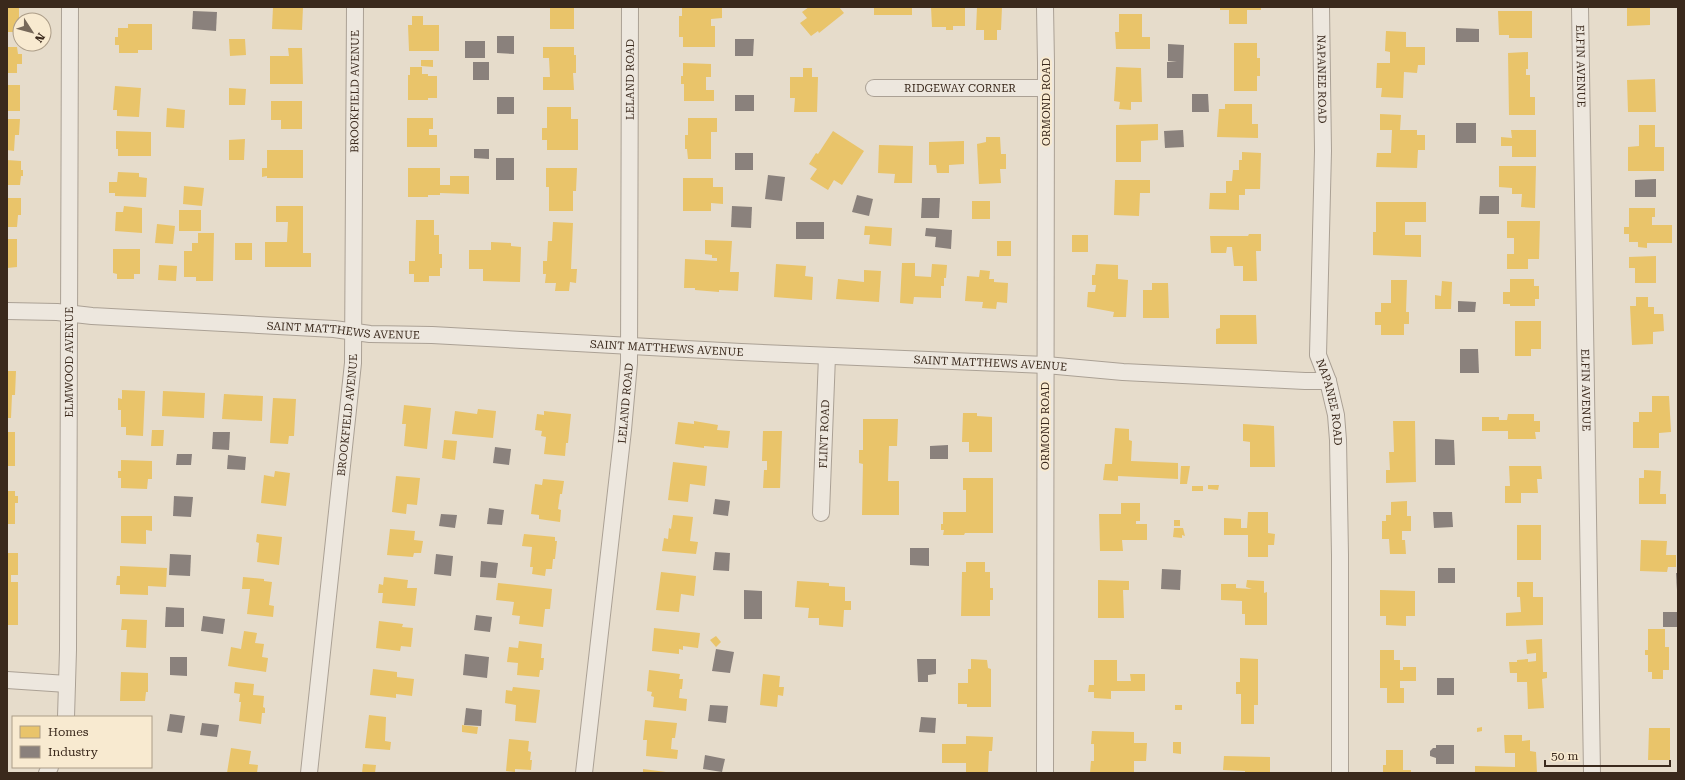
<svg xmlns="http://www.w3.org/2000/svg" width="1685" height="780" font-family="'Roboto Serif',serif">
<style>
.homes{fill:#e9c46a}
.industry{fill:#8a817c}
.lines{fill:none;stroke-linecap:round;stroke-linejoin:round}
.street-casing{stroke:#aba195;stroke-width:18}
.street{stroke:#ede7de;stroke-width:16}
.labels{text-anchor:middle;stroke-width:4;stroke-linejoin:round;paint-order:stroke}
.street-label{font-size:11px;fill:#3a291c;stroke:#f8ead0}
</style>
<rect width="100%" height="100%" fill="#e6dccb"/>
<g class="homes">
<rect x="7" y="7" width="12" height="25"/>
<polygon points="273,7 303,7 302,30 272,29"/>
<rect x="550" y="7" width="24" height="22"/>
<polygon points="682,7 722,7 722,18 711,19 711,26 715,26 715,47 683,47 683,37 679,37 679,16 682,16"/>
<polygon points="809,7 839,7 844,13 819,33 818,31 811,36 800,23 807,18 802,12"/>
<rect x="874" y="7" width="38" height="8"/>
<polygon points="931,7 965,7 965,26 953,26 953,30 946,30 946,27 932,27"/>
<polygon points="977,7 1002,7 1001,30 997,30 997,40 984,40 984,30 976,30"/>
<polygon points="1220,7 1261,7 1261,10 1247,10 1247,24 1229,24 1229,10 1220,10"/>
<polygon points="1627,7 1650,7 1650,25 1627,26"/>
<polygon points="1498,11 1532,11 1532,38 1509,38 1509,35 1499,35"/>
<polygon points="1119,14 1142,14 1142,37 1150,37 1150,49 1116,49 1115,32 1119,32"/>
<polygon points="412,16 423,16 423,25 439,25 439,51 409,51 408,25 412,25"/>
<polygon points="128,24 152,24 152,50 138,50 138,53 119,53 119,45 115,45 115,37 118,37 118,28 128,28"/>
<polygon points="1386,31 1406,32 1406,47 1425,47 1425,65 1418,65 1417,73 1404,72 1403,98 1381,97 1382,88 1376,88 1377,63 1390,63 1390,52 1385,51"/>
<polygon points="229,39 245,39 246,55 230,56"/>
<polygon points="1234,43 1257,43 1257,58 1260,58 1260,76 1257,76 1257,91 1234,91"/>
<polygon points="7,47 17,47 18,54 22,54 22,64 17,64 17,73 7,73"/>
<polygon points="543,47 574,47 574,55 576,55 576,73 573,73 574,90 543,90 543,77 550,77 549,58 543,58"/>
<polygon points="288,48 302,48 303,84 270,84 270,56 289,56"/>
<polygon points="1528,52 1528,69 1526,69 1526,75 1530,75 1530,97 1535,97 1535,115 1509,115 1508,53"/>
<polygon points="421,60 433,60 433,67 421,66"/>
<polygon points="683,63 711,64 711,77 706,77 706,90 714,90 714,101 684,101 684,84 681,84 681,76 683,76"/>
<polygon points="410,67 422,67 422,74 428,74 428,76 437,76 437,98 428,98 428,100 408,100 408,75 410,75"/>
<polygon points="1116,67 1141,68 1142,102 1131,102 1131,110 1119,109 1120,102 1114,101"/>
<polygon points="803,68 812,68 812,77 818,77 817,112 794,112 795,98 790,98 790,77 803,77"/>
<polygon points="1655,79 1656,112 1628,112 1627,80"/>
<rect x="7" y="85" width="13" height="26"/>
<polygon points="115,86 141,88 139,117 117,116 117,110 113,110"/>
<polygon points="229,88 246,89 245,105 229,105"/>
<polygon points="271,101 302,101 302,129 281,129 281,120 271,120"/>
<polygon points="1225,104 1252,104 1252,124 1258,124 1258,138 1217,137 1219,109 1225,109"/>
<polygon points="547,107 571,107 571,119 578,119 578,150 547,150 547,140 542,140 542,128 547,128"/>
<polygon points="167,108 185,110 184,128 166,127"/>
<polygon points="1380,114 1401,115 1400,130 1417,130 1417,135 1425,135 1425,150 1418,150 1417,168 1376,167 1377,153 1391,153 1392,130 1380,130"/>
<polygon points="407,118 433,118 433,129 429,129 429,135 437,135 437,147 407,147"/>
<polygon points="688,118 717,118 717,132 711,132 711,159 688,159 687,149 685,149 685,135 688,135"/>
<polygon points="7,119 20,119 19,135 15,135 14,151 7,150"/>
<polygon points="1158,124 1158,140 1141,141 1141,162 1116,162 1116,125"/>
<polygon points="1639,125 1655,125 1655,147 1664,147 1664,171 1628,171 1628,147 1639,146"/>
<polygon points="1511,130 1536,130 1536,157 1512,157 1512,146 1501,146 1501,137 1512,138"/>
<polygon points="116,131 151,132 151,156 118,156 118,149 116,149"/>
<polygon points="833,131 864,151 842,185 834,180 828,190 810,179 817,169 809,164 816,153 818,154"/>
<polygon points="986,137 1000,137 1001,154 1006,154 1006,169 1000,169 1001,183 979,184 977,144 986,142"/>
<polygon points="245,139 244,160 229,160 229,140"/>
<polygon points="964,141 964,164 949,165 949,173 937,173 936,165 929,165 929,142"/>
<polygon points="879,145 913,146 912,183 894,183 895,174 878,173"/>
<polygon points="267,150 303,150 303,178 267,178 267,176 262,177 262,168 267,168"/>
<polygon points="1242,152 1261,153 1260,189 1245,189 1245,195 1239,195 1239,210 1209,209 1210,193 1226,193 1226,181 1232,181 1233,170 1239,170 1239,160 1242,160"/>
<polygon points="7,160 21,161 21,170 23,170 23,176 21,176 20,185 7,185"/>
<polygon points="1499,166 1536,166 1535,208 1521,207 1522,194 1512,194 1512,188 1499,187"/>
<polygon points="408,168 440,168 440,185 450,185 450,176 469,176 469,194 440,193 440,195 428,195 428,197 408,197"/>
<polygon points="546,168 577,168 576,191 573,191 573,211 549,211 549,187 546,187"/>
<polygon points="118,172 139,173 139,177 147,178 146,197 115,196 115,193 109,193 109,182 117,182"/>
<polygon points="683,178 713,178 713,187 723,187 723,204 711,203 711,211 683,211"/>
<polygon points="1115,180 1150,180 1150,193 1140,193 1139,216 1114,215"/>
<polygon points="184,186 204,188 202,206 183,204"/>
<polygon points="7,198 21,198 21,215 18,215 17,227 7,227"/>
<rect x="972" y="201" width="18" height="18"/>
<polygon points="1376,202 1426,202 1426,222 1405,222 1405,235 1421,235 1421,257 1373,255 1373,232 1376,232"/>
<polygon points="124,206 142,208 142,233 115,231 116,212 123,212"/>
<polygon points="276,206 303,206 303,253 311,253 311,267 265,267 265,242 287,242 288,222 276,222"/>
<polygon points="1629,208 1655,208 1655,217 1652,217 1652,225 1672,225 1672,243 1647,243 1647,248 1638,247 1638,242 1629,242 1629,234 1624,234 1624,227 1629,227"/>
<rect x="179" y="210" width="22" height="21"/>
<polygon points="416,220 434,220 434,235 439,235 439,254 442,254 442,268 440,268 440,276 429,276 429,282 414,282 414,274 409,274 409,261 415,261"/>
<polygon points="1507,221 1540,221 1539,259 1528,259 1528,269 1507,269 1507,254 1514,254 1514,238 1507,238"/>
<polygon points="553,222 573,223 571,269 577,269 576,283 570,282 569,291 555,291 556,283 545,283 546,274 543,274 543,261 547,261 548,241 552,241"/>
<polygon points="157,224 175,226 173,244 155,243"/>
<polygon points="865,226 892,228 891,246 869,244 870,235 864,235"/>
<polygon points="198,233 214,233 213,281 196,281 196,277 184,277 184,251 192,251 192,243 198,243"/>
<polygon points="1249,234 1261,234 1261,251 1256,251 1257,281 1243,281 1243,266 1234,266 1232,247 1227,247 1226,253 1211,253 1210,236 1248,236"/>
<rect x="1072" y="235" width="16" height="17"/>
<polygon points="7,239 17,239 17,267 7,268"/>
<polygon points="705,240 732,241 730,272 739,272 738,291 719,290 719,292 695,290 695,288 684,288 685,259 717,261 717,258 712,258 712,255 705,254"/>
<rect x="997" y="241" width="14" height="15"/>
<polygon points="491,242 511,243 511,246 521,247 520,282 483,281 483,269 469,269 469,250 491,250"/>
<rect x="235" y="243" width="17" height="17"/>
<polygon points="113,249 140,249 140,274 134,274 134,279 117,279 117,274 113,273"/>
<polygon points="1656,256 1656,283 1635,283 1635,268 1629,268 1629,257"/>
<polygon points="902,263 915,263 915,276 931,277 932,264 947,265 946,278 944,278 944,286 941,286 941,298 914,297 913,304 900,303"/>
<polygon points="776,264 806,266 805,276 813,277 812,300 774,297"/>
<polygon points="1096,264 1118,265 1118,279 1128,280 1126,317 1113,317 1114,312 1087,307 1088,292 1095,292 1096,285 1092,285 1092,275 1095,275"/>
<polygon points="159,265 177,266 176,281 158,280"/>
<polygon points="864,270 881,271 879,302 836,299 838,279 864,282"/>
<polygon points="980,270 990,271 989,279 994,279 994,282 1008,283 1007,303 997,302 996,309 982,308 983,302 965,301 967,276 979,277"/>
<polygon points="1510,279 1534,279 1534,286 1539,286 1539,299 1535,299 1535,306 1510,306 1510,304 1503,304 1503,292 1510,292"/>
<polygon points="1391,280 1407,280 1406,312 1409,312 1409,324 1404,324 1404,335 1381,335 1381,325 1375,325 1375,312 1381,312 1381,303 1391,303"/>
<polygon points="1442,281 1452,282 1451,309 1435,309 1435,295 1441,296"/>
<polygon points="1152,283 1168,283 1169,318 1143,318 1143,290 1152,290"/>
<polygon points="1636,297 1648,297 1648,307 1654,307 1654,314 1663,314 1664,331 1653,332 1653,344 1632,345 1630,306 1636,306"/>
<polygon points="1220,315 1256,315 1257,344 1216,344 1216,329 1220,328"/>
<polygon points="1515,321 1541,321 1541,349 1531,349 1531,356 1515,356"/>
<polygon points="7,371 16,371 15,395 12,395 11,418 7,418"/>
<polygon points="122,390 145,391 143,436 126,435 126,427 121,427 121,410 118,410 118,398 122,399"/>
<polygon points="163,391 205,393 204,418 162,416"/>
<polygon points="224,394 263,396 262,421 222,419"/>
<polygon points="1652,396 1669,396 1671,432 1659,433 1659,448 1633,448 1633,422 1639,422 1639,412 1652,412"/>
<polygon points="273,398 296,399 294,436 289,436 288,444 270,443"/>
<polygon points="404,405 431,408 427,449 404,446 406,424 402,424"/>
<polygon points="478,409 496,411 493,438 452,434 455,411 477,414"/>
<polygon points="544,411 571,414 568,443 566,443 565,456 544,454 546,437 541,436 542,431 535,430 537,414 544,415"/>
<polygon points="963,413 977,413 977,416 992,417 992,452 969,452 969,442 962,442"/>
<polygon points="1508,414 1534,414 1534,421 1540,421 1540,432 1535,432 1536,439 1508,439 1508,431 1482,431 1482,417 1499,417 1499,420 1507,420"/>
<polygon points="863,419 898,419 897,446 889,446 888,481 899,481 899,515 862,515 863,464 859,463 859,450 863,450"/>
<polygon points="694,421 718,425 717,430 730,431 728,448 704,446 704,448 675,444 678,422 694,424"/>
<polygon points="1393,421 1415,421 1416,482 1386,483 1386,470 1390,470 1389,452 1394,452"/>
<polygon points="1243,424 1274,426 1275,467 1250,467 1250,442 1243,441"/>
<polygon points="1115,428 1129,429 1129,440 1132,441 1131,461 1178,463 1178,479 1118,476 1118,481 1103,480 1105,464 1112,464"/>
<polygon points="152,430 164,430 163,446 151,446"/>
<polygon points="763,431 782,431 780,488 763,488 764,470 767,470 767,461 762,461"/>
<rect x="7" y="432" width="8" height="34"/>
<polygon points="444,440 457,441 455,460 442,458"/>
<polygon points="121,460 152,461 152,479 148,479 147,489 121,488 121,478 118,478 118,471 121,471"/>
<polygon points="673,462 707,466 705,486 690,484 688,502 668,500"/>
<polygon points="1181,466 1190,466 1187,484 1180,484"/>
<polygon points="1509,466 1541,466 1542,479 1537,479 1538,493 1521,493 1521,503 1505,503 1505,486 1510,486"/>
<polygon points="1644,470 1661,471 1660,494 1666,494 1666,504 1639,504 1639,478 1644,478"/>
<polygon points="275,471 290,473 286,506 261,503 264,475 274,477"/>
<polygon points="396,476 420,478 417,505 407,504 406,514 392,512"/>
<polygon points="963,478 993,478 993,533 965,533 964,535 943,535 944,530 941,530 941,524 943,524 943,512 966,512 966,490 963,490"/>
<polygon points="543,479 564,481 562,494 560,494 558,509 561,510 560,522 539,519 539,515 531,514 535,484 542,485"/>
<polygon points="1208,485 1219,485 1218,490 1208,489"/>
<rect x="1192" y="486" width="11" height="5"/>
<polygon points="7,491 15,491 15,496 18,496 18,503 15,503 15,524 7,524"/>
<polygon points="1407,501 1407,516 1411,516 1411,531 1402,531 1402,540 1405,540 1406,554 1390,554 1389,539 1382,539 1382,521 1386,521 1386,515 1391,515 1391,502"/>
<polygon points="1121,503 1140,503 1140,521 1136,521 1136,524 1147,524 1147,540 1122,540 1123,551 1100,551 1099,514 1121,514"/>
<polygon points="1248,512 1268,512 1268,533 1275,534 1274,545 1268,545 1268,557 1248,557 1248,535 1224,535 1224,518 1241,519 1241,528 1247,528"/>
<polygon points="673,515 693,517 690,541 698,542 696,554 662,551 664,538 668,539 669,528 671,529"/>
<polygon points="121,516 152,516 152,531 146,530 146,544 121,543"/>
<rect x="1174" y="520" width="6" height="6"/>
<rect x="1517" y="525" width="24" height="35"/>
<polygon points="1174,528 1183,528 1185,536 1182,535 1182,538 1173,537"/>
<polygon points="390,529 415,531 414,540 423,541 421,553 414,553 413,557 387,555"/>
<polygon points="257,534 282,537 279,565 257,562 259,543 256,542"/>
<polygon points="524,534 555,537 555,541 557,541 555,559 553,559 552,569 546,569 545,576 532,574 533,567 530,567 532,547 522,546"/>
<polygon points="1641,540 1667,541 1666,555 1676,555 1676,567 1668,567 1667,572 1640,571"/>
<polygon points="7,553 18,553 18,575 11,575 11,582 18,582 18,625 7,625"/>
<polygon points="966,562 985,562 985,572 990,572 990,588 993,588 993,600 990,600 990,616 961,616 962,572 966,572"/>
<polygon points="120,566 167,568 166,587 148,586 148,595 120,594 120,585 116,585 117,576 120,576"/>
<polygon points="661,572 696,576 694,596 681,594 679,612 656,610"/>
<polygon points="243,577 264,579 264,581 272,582 269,605 274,606 273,617 247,614 250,589 242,589"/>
<polygon points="384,577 408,580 407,588 417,588 415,606 382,603 383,593 378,593 379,584 383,585"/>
<polygon points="1098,580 1129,581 1129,590 1123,590 1124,618 1098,618"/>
<polygon points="1247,580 1264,581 1264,593 1267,592 1267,625 1245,625 1245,614 1242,614 1242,601 1221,600 1221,584 1236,584 1236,588 1252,589 1246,587"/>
<polygon points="797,581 829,583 829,586 845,587 845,601 851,601 851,610 844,610 843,627 819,625 819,618 808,618 809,608 795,607"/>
<polygon points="1517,582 1533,582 1533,597 1543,597 1543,625 1506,626 1506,613 1521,612 1520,597 1517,597"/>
<polygon points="498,583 552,589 550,609 545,609 543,627 519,624 520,616 512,615 514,602 496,600"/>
<polygon points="1380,590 1415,591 1415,616 1406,616 1406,626 1386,625 1386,616 1380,616"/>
<polygon points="122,619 147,620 146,648 126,647 127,630 121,630"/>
<polygon points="379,621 403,624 402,627 413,628 411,647 401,646 400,651 376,648"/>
<polygon points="654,628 700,633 698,648 683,646 683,650 679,649 679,654 652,651"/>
<polygon points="1648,629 1665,629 1665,647 1669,647 1669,670 1663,670 1663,679 1652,679 1652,672 1648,672 1648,655 1645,655 1645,650 1648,650"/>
<polygon points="244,631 257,633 255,643 264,644 262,657 268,658 266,672 228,666 231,647 241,649"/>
<polygon points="716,636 721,642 716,647 710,640"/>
<polygon points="1542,639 1543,672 1547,672 1547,678 1542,679 1544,708 1528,709 1527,682 1517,682 1517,673 1510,673 1509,662 1517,662 1517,660 1528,659 1528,662 1536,661 1536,653 1527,654 1526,640"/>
<polygon points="519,641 542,644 541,658 544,658 543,670 540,670 539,677 517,675 518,663 507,662 509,647 518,648"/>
<polygon points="1380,650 1394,650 1394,660 1400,660 1400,670 1403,670 1403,667 1416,667 1416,681 1400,681 1400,688 1404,688 1404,703 1387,703 1387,688 1380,688"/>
<polygon points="1240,658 1258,659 1258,705 1254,705 1254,724 1241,724 1241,694 1236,694 1236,682 1240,682"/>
<polygon points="971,659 987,660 988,668 991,669 991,707 967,707 967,704 958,704 958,683 968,683 968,669 971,669"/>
<polygon points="1094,660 1117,660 1117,681 1131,681 1130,674 1145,674 1145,691 1111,691 1111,699 1094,698 1094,692 1088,692 1089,685 1094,685"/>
<polygon points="373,669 397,672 397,677 414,679 412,696 396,694 396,698 370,695"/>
<polygon points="649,670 680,674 679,679 683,679 682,689 680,689 679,698 687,699 686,711 653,707 654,697 651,696 652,692 647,691"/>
<polygon points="121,672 148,673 148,692 146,692 145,701 120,701"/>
<polygon points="763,674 780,676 779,687 784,687 783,696 778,695 777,707 760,705"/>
<polygon points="235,682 254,684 253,695 264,696 263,707 265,708 265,713 262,713 261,724 239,721 241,702 239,702 240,694 234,693"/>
<polygon points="513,687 540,690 536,723 515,721 516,705 505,703 506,690 512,691"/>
<rect x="1175" y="705" width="7" height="5"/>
<polygon points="369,715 386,717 385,741 391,742 390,750 365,748"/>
<polygon points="645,720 677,723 675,738 672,738 671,749 678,750 677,759 646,756 647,740 643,740"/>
<polygon points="462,725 478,727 477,734 462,732"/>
<polygon points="1482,727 1482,731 1477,732 1477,728"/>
<polygon points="1649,728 1670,728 1670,760 1648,760"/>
<polygon points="1092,731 1134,732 1134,743 1147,743 1146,761 1134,761 1134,773 1090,773 1091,761 1094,761 1094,744 1091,744"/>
<polygon points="1504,735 1522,735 1522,741 1530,740 1530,751 1536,752 1537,773 1475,773 1475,766 1515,767 1515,753 1505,753"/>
<polygon points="966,736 993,737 992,751 989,751 988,773 966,773 966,763 942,763 942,744 966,744"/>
<polygon points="509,739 529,741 528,751 531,752 530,760 532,760 531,770 515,769 515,772 506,771"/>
<polygon points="1173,742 1181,742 1181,754 1173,753"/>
<polygon points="231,748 251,751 249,764 258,765 257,773 227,773"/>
<polygon points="1386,750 1403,750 1403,770 1411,770 1411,773 1383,773 1383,765 1386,765"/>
<polygon points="1224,756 1270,757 1270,773 1245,773 1245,771 1223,770"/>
<polygon points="363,764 376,765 375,773 362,773"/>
<polygon points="643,769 666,772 666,773 643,773"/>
</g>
<g class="industry">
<polygon points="193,11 217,12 216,31 192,29"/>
<polygon points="1456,28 1479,29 1479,42 1456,42"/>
<polygon points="497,36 514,36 514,54 497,53"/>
<polygon points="735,39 754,39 753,56 735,56"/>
<rect x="465" y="41" width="20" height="17"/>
<polygon points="1168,44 1184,45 1183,78 1167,78 1167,62 1177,62 1168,61"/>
<rect x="473" y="62" width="16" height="18"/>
<polygon points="1192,94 1208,94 1209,112 1192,112"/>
<rect x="735" y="95" width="19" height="16"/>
<rect x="497" y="97" width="17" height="17"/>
<rect x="1456" y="123" width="20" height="20"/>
<polygon points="1183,130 1184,147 1165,148 1164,131"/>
<polygon points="474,149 489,149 489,159 474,158"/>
<rect x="735" y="153" width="18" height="17"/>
<rect x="496" y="158" width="18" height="22"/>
<polygon points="768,175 785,177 782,201 765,199"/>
<polygon points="1656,179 1656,197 1635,197 1635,180"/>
<polygon points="857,195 873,199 869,216 852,212"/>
<polygon points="1480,196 1499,196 1499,214 1479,214"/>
<polygon points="922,198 940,198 939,218 921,218"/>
<polygon points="732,206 752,207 751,228 731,227"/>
<rect x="796" y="222" width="28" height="17"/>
<polygon points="926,228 952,230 951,249 935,247 936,237 925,236"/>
<polygon points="1458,301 1476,302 1475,312 1458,312"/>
<polygon points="1460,349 1478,349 1479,373 1460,373"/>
<polygon points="213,432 230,432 229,450 212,449"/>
<polygon points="1435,439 1454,440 1455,465 1435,465"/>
<polygon points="948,445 948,459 930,459 930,446"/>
<polygon points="495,447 511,449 509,465 493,463"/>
<polygon points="177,454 192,454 191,465 176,465"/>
<polygon points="228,455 246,457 245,470 227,469"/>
<polygon points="174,496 193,497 191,517 173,516"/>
<polygon points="715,499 730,501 728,516 713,514"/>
<polygon points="489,508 504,510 502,525 487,524"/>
<polygon points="1433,512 1452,512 1453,527 1434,528"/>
<polygon points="441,514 457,515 455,528 439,526"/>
<polygon points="910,548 929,548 929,566 910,565"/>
<polygon points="715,552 730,553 729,571 713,570"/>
<polygon points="170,554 191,555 190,576 169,575"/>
<polygon points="436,554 453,556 451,576 434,574"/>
<polygon points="481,561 498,563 496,578 480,577"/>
<rect x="1438" y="568" width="17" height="15"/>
<polygon points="1162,569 1181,570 1180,590 1161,589"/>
<polygon points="1676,573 1678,573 1678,590 1677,590"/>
<polygon points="744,590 762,591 762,619 744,619"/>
<polygon points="166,607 184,608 184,627 165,627"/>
<rect x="1663" y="612" width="15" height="15"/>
<polygon points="476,615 492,617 490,632 474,630"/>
<polygon points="203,616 225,619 223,634 201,631"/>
<polygon points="716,649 734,652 730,673 712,671"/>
<polygon points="465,654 489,657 487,678 463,675"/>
<polygon points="170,657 187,657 187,676 170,675"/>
<polygon points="917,659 936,659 936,674 928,675 928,682 918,682"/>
<rect x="1437" y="678" width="17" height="17"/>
<polygon points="710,705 728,706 726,723 708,721"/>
<polygon points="466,708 482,710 481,726 464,725"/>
<polygon points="170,714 185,716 182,733 167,731"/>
<polygon points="921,717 936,718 935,733 919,732"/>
<polygon points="202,723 219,725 217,737 200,735"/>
<polygon points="1436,745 1454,745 1454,764 1436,764 1436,758 1430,756 1430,751 1433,748 1436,748"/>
<polygon points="705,755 725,759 722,772 703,769"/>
</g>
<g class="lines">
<defs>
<g id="street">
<polyline points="1045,7 1046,63 1045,773"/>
<path id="s1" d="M1321,7L1323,151L1318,355L1328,381L1336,415L1338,440L1340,555V773"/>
<path id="s2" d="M1580,7L1592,773"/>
<path id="s3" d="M874,88H1046"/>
<path id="s4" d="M7,311L57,312L92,316L334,329L370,334L432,335L741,352L1046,365L1123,372L1305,381H1328"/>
<path id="s5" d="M821,513L827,356"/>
<polyline points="7,680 67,684"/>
<path id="s6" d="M66,717L68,650L70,7"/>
<polyline points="47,773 50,767"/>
<path id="s7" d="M309,773L353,363L355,7"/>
<path id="s8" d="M584,773L623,430L629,363L630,7"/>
</g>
</defs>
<use href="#street" class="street-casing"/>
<use href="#street" class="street"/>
</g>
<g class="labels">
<g class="street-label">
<text dy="4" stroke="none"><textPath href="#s2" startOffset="59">ELFIN AVENUE</textPath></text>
<text dy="4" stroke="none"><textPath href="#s8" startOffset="696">LELAND ROAD</textPath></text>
<text dy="4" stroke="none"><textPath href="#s1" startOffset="72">NAPANEE ROAD</textPath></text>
<text dy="4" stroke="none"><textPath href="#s3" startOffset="86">RIDGEWAY CORNER</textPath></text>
<text dy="4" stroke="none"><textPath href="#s7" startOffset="684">BROOKFIELD AVENUE</textPath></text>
<text transform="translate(1046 102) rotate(-90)" y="4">ORMOND ROAD</text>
<text dy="4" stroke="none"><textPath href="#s4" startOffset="337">SAINT MATTHEWS AVENUE</textPath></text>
<text dy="4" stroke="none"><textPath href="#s4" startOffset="661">SAINT MATTHEWS AVENUE</textPath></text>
<text dy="4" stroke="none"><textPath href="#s6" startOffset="355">ELMWOOD AVENUE</textPath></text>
<text dy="4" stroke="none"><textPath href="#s4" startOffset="985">SAINT MATTHEWS AVENUE</textPath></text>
<text dy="4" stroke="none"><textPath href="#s2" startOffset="383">ELFIN AVENUE</textPath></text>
<text dy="4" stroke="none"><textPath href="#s1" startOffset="397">NAPANEE ROAD</textPath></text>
<text dy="4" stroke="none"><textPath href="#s8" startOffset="372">LELAND ROAD</textPath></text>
<text dy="4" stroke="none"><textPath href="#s7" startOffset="360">BROOKFIELD AVENUE</textPath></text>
<text transform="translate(1045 426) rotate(-90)" y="4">ORMOND ROAD</text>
<text dy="4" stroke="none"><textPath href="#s5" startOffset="79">FLINT ROAD</textPath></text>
</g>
</g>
<rect width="1685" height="780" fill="none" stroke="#3a291c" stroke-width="16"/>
<rect x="12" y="716" width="140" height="52" fill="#f8ead0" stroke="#ac9d88"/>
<rect x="20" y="726" width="20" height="12" fill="#e9c46a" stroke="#ac9d88"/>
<text x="48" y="736" font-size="12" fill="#3a291c">Homes</text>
<rect x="20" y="746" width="20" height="12" fill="#8a817c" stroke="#ac9d88"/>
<text x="48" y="756" font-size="12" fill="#3a291c">Industry</text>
<g transform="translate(32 32) rotate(126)"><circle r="19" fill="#f8ead0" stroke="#ac9d88"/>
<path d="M0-3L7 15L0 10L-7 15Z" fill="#766859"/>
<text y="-6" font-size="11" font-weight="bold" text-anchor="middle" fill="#3a291c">N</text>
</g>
<path d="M1545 760v6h125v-6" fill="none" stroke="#3a291c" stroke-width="2"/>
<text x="1551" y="760" font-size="12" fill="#3a291c" stroke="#f8ead0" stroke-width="3" paint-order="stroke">50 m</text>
</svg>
